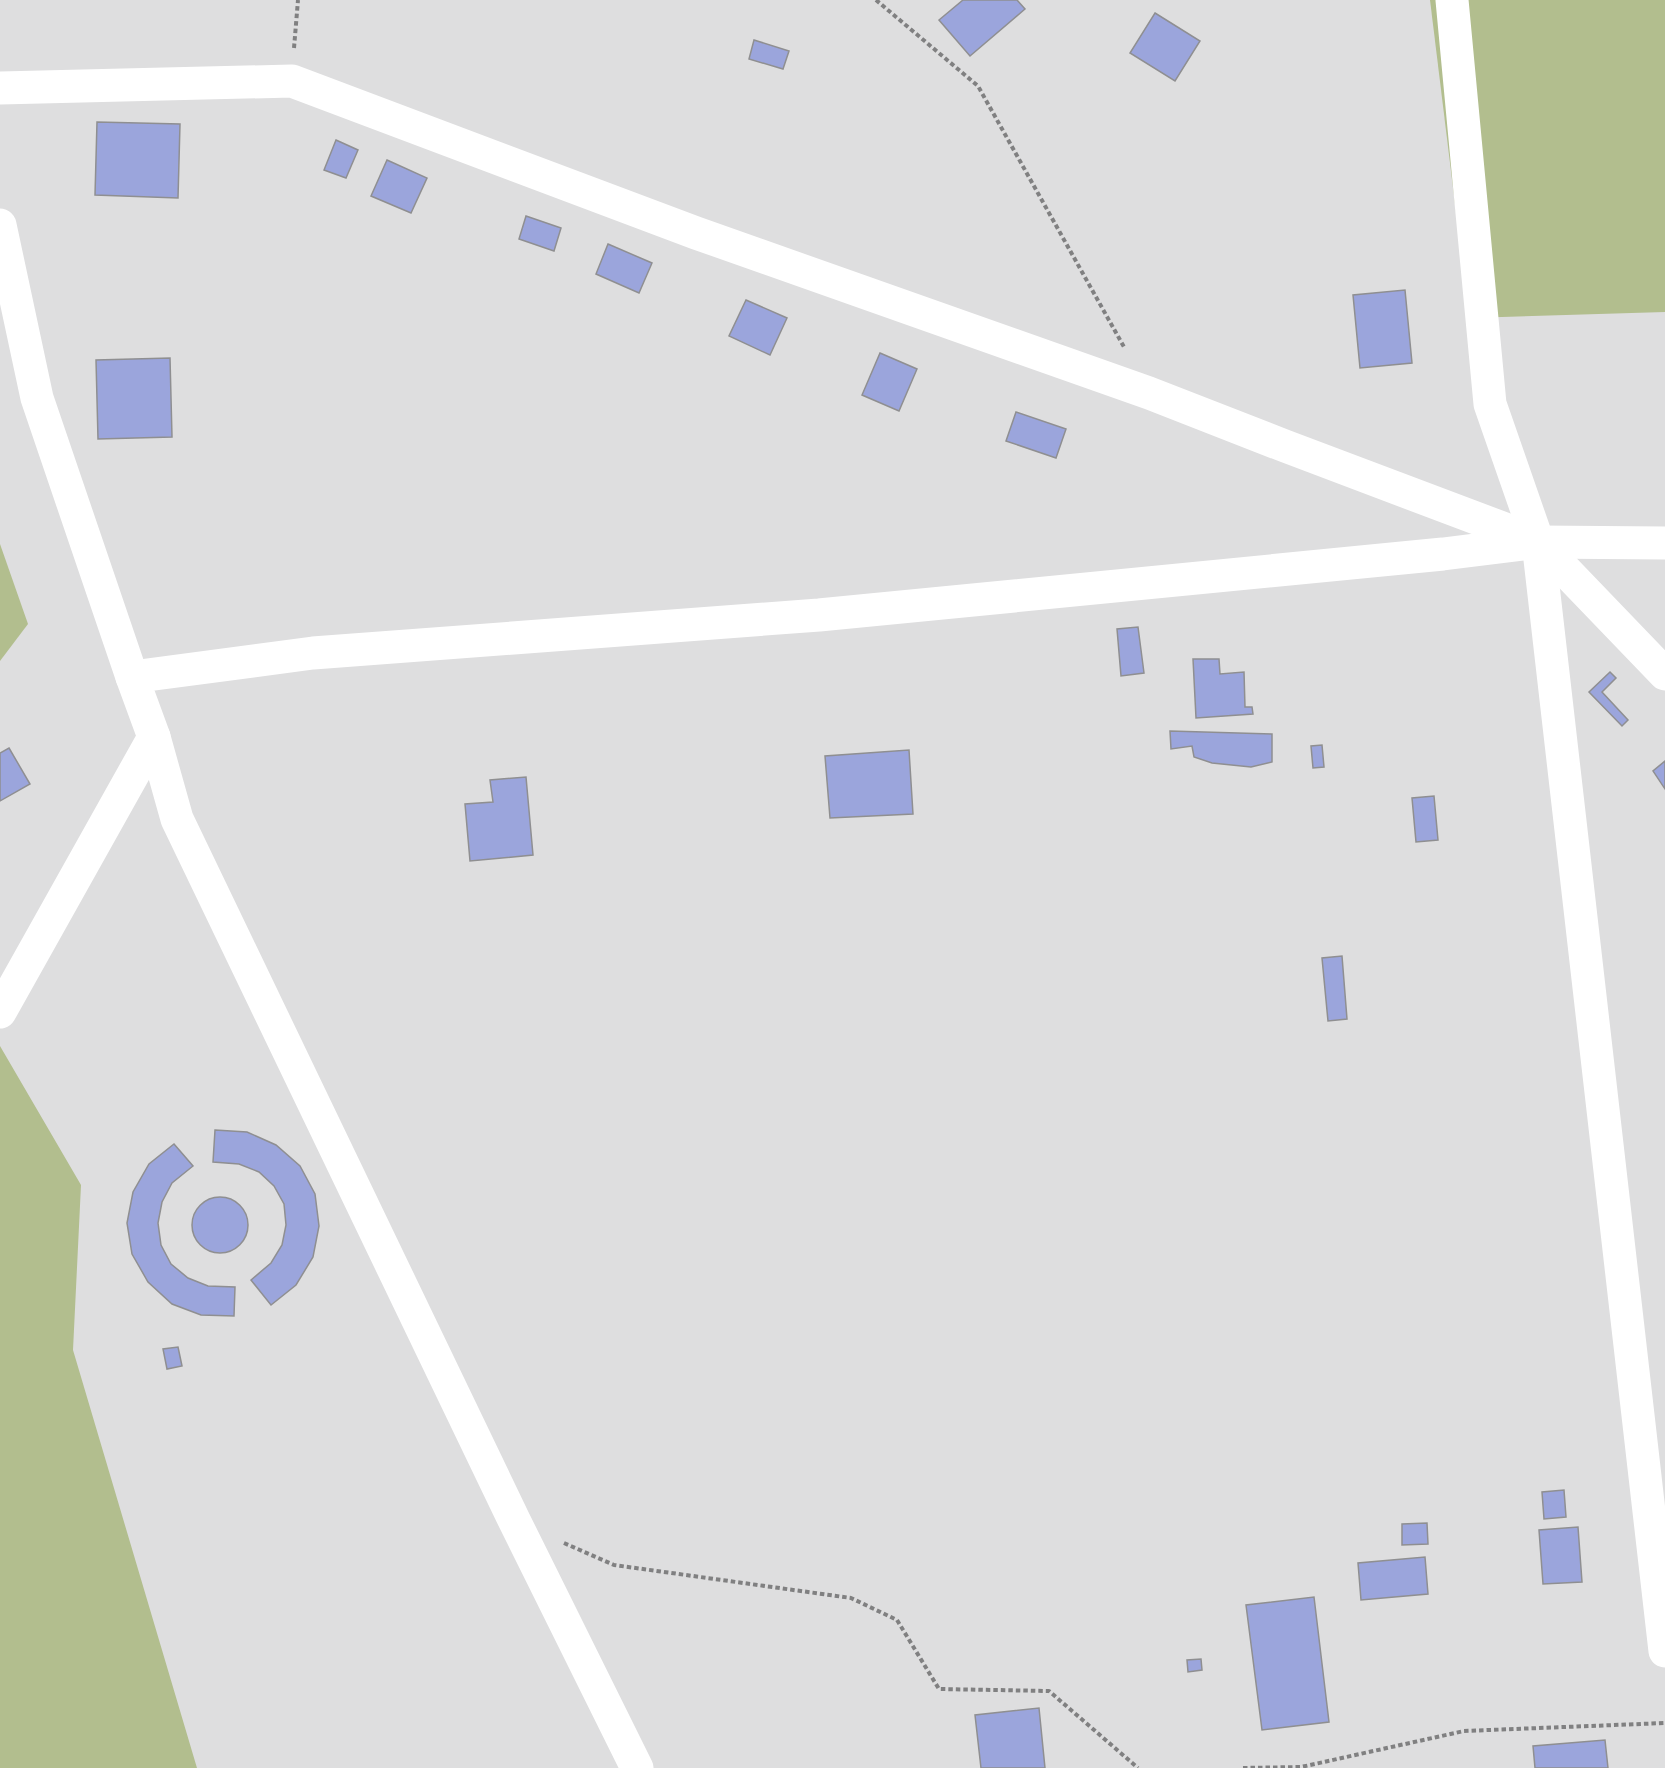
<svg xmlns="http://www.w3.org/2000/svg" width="1665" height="1768" font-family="'Source Serif 4',serif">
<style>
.green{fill:#b2be8e}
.building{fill:#9ba5dc;stroke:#8f8f91;stroke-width:1.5}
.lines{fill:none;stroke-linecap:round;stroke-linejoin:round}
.path{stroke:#808081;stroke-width:4;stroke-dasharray:4.5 3;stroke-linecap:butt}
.minor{stroke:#fff;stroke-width:33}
.major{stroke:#fff;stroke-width:33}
</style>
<rect width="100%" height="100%" fill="#dededf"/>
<g class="green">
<polygon points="1430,0 1665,0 1665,312 1469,318"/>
<polygon points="0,544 28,624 0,661"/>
<polygon points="0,1046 81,1185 73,1350 197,1768 0,1768"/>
</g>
<g class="building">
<polygon points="963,0 1017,0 1025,9 970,56 939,20"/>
<polygon points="1155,13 1200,41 1175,81 1130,53"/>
<polygon points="754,40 789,51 783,69 749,59"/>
<polygon points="97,122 180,124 178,198 95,195"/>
<polygon points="336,140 358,150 346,178 324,170"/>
<polygon points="387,160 427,178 411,213 371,196"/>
<polygon points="526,216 561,228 554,251 519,239"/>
<polygon points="608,244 652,263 639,293 596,274"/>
<polygon points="1405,290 1412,363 1360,368 1353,295"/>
<polygon points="746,300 787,318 770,355 729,336"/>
<polygon points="880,353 917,369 899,411 862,395"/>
<polygon points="170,358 172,437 98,439 96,360"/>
<polygon points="1016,412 1066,429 1056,458 1006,441"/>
<polygon points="1138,627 1144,673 1121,676 1117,629"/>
<polygon points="1193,659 1219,659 1220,674 1244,672 1245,707 1252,707 1253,714 1196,718"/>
<polygon points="1610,672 1616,678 1602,692 1628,720 1622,726 1589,692"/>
<polygon points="1170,731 1272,734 1272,762 1251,767 1212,763 1194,757 1192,746 1171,749"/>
<polygon points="1322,745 1324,767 1313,768 1311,746"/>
<polygon points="9,748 30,784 0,801 0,753"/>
<polygon points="909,750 913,814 830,818 825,756"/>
<polygon points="1665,761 1665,789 1653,771"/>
<polygon points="526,777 533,855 470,861 465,804 493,802 490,780"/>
<polygon points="1434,796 1438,840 1416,842 1412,798"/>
<polygon points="1342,956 1347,1019 1328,1021 1322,958"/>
<polygon points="215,1130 247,1132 276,1145 300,1166 315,1194 319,1226 313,1257 296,1285 271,1305 251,1280 271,1263 282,1245 286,1225 284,1204 274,1186 259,1172 239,1164 213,1162"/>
<polygon points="174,1144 193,1166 172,1183 162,1202 158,1223 161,1245 171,1264 188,1278 208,1286 235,1287 234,1316 201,1315 172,1304 148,1282 132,1254 127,1223 133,1192 149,1164"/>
<circle cx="220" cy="1225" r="28"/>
<polygon points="178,1347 182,1366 167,1369 163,1349"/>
<polygon points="1564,1490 1566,1517 1544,1519 1542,1492"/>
<polygon points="1427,1523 1428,1544 1402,1545 1402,1524"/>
<polygon points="1578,1527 1582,1582 1543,1584 1539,1530"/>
<polygon points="1425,1557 1428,1594 1361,1600 1358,1563"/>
<polygon points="1314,1597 1329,1722 1262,1730 1246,1605"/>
<polygon points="1201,1659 1202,1670 1188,1672 1187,1660"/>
<polygon points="1039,1708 1045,1768 981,1768 975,1715"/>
<polygon points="1605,1740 1608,1768 1535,1768 1533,1746"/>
</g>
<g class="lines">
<g class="path">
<polyline points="876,0 978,86 1124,347"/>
<polyline points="294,48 298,0"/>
<polyline points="564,1543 614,1565 851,1598 897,1620 939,1689 1049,1691 1138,1768"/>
<polyline points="1243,1768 1301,1767 1464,1731 1665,1723"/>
</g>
<g class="minor">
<polyline points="1452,0 1490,404 1538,542"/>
<polyline points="0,88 292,81 696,233 1149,393 1285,446 1534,540"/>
<polyline points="0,225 37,398 132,677"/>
<polyline points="0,1012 154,737"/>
<polyline points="637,1768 514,1520 177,819 154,737 132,677 313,653 819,615 1443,554 1538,542 1665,543"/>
</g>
<g class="major">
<polyline points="1538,542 1665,1651"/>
<polyline points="1538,542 1665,674"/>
</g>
</g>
</svg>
